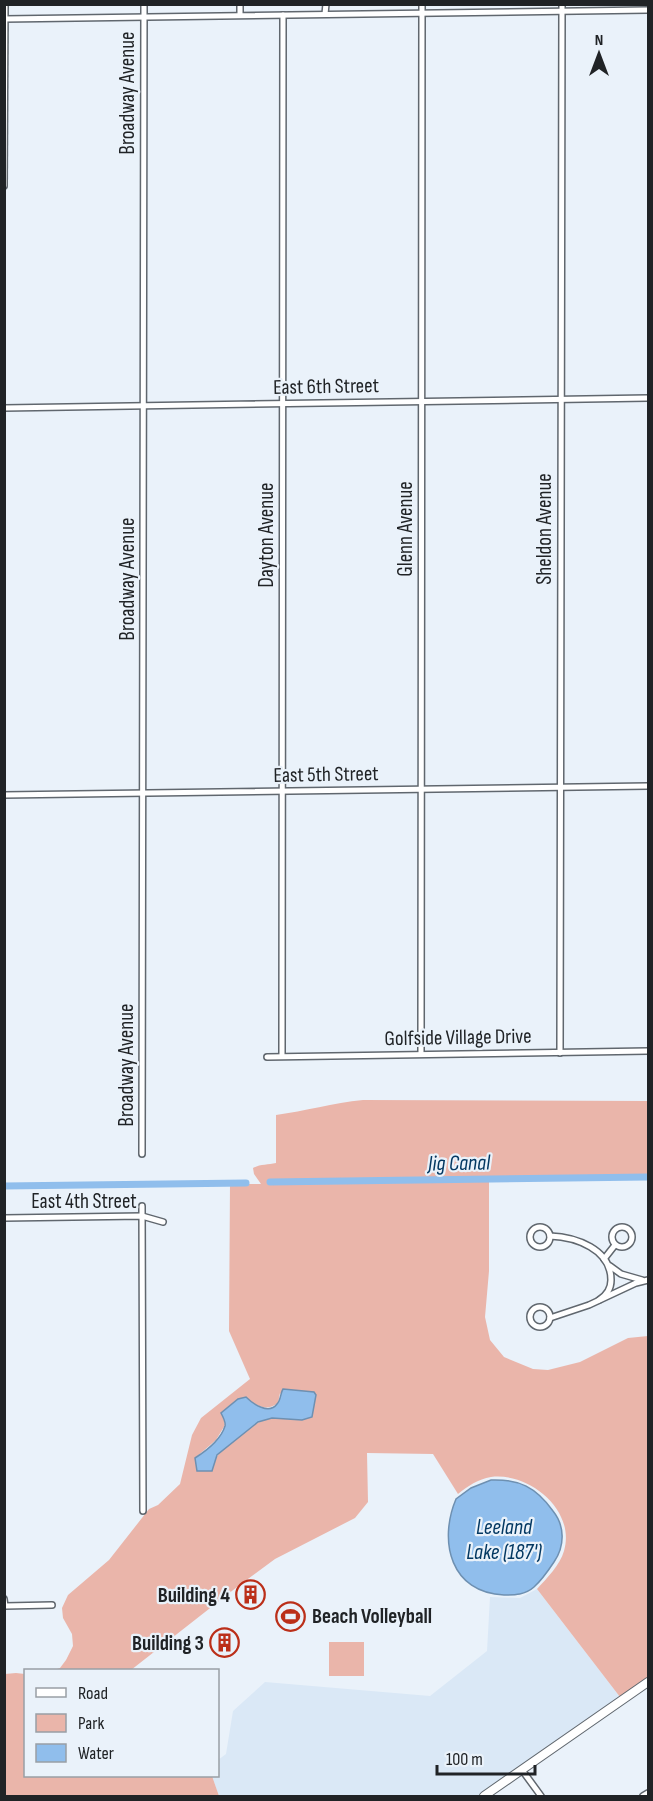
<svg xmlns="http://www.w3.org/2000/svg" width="653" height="1801" font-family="'Sofia Sans Condensed',sans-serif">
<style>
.built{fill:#dae8f6}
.green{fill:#eab5aa;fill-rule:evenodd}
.water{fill:#90beec;stroke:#6e90b1;stroke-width:1.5}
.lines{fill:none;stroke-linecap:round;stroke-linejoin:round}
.canal{stroke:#90beec;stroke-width:7}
.street-casing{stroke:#60676e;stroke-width:8}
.secondary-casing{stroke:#60676e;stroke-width:10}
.street{stroke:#fff;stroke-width:5}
.secondary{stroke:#fff;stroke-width:8}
.labels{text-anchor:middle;stroke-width:4.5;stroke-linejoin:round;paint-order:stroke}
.street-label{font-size:21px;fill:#202326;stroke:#eaf2fa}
.poi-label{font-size:21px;font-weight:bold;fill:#202326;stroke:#eaf2fa;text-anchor:end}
.water-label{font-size:22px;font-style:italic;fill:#033862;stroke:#eaf2fa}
</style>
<rect width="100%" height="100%" fill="#eaf2fa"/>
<polygon class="built" points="537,1589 620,1697 478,1796 219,1796 212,1776 218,1776 218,1760 226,1754 233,1711 265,1682 430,1696 487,1651 490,1597 520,1598"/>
<g class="green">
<path d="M363,1100L648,1101V1177H489V1271L485,1317L490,1340L504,1357L533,1369L548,1370L580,1362L628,1338L648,1336V1677L620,1697L537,1589C547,1578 560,1565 564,1551C576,1510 529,1472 491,1477C478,1479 468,1486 458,1494L433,1454L367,1453L368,1502L355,1518L275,1559L237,1587L131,1670H54L60,1668L66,1660L73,1646L72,1634L63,1618L62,1608L68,1595L109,1560L149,1509L158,1505L180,1484L192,1435L201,1418L250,1379L229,1331L230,1184H261L254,1174L253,1168C260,1164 268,1165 276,1163V1115C305,1111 333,1103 363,1100ZM280,1393L302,1420C292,1420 283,1416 273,1418C256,1419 223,1445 215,1460L195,1458L216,1440L225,1425L222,1412L238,1399L246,1397C255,1406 266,1412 278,1403Z"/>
<rect x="329" y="1642" width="35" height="34"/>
<polygon points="16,1673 25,1674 26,1776 212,1776 219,1796 5,1796 5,1674"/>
</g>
<g class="water">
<path d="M283,1389L314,1392L316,1395L312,1417L302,1420L272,1418L258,1422L217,1455L212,1471H197L195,1458C206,1451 221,1439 225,1426C226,1422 223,1417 221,1413L238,1399L246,1397C253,1404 269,1415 277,1404C281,1400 280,1394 283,1389Z"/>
<path d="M491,1480C519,1479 536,1487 553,1511C565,1526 565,1546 554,1562C548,1571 542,1580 534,1587C525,1595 515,1595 504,1595C451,1593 438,1542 456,1499L471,1488Z"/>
</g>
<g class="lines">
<g class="canal">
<polyline points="270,1182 648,1177"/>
<polyline points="4,1186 246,1183"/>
</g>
<defs>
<g id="street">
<polyline points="325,14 326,4"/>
<polyline points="240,15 240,4"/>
<polyline points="4,19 648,10"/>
<polyline points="4,186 5,4"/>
<polyline points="4,408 648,398"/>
<polyline points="4,795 648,786"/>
<polyline points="560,1053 562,4"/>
<polyline points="421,1054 422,4"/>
<polyline points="282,1056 283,15"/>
<polyline points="267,1057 648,1051"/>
<polyline points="142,1154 144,4"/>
<polyline points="142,1206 143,1511"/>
<polyline points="4,1218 142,1216 163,1222"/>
<circle cx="540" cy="1237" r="10"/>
<circle cx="622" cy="1237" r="10"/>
<path d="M550,1236C576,1237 611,1249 611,1280C611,1289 607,1295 599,1300"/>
<polyline points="604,1259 615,1245"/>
<polyline points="610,1266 621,1274 642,1280"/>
<circle cx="540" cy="1317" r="10"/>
<polyline points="550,1318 589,1305 636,1283 648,1280"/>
<polyline points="4,1599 5,1606 52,1605"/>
<polyline points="522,1770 541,1796"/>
<polyline points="643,1796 648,1793"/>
</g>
<polyline id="secondary" points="484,1796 648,1682"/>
</defs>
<use href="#street" class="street-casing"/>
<use href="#secondary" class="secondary-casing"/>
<use href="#street" class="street"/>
<use href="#secondary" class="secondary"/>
</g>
<defs>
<symbol id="building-ring" viewBox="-11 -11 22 22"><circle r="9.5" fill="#eaf2fa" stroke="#bb2f19" stroke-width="1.5"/><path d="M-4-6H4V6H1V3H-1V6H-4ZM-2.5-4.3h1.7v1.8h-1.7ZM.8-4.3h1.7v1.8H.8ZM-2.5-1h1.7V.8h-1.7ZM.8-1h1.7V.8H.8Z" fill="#bb2f19"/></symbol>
<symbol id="stadium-ring" viewBox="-11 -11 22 22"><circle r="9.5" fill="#eaf2fa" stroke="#bb2f19" stroke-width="1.5"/><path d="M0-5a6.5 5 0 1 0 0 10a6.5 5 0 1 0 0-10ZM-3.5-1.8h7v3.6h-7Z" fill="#bb2f19"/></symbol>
</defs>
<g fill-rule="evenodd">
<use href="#building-ring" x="234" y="1578" width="33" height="33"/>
<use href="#stadium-ring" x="274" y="1600" width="33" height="33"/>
<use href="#building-ring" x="208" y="1626" width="33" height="33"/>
</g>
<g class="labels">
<g class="street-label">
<text transform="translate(127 93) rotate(-90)" y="7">Broadway Avenue</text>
<text transform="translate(326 386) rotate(-1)" y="7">East 6th Street</text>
<text transform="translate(405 529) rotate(-90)" y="7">Glenn Avenue</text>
<text transform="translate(544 529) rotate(-90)" y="7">Sheldon Avenue</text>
<text transform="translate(266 535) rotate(-90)" y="7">Dayton Avenue</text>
<text transform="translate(127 579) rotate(-90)" y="7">Broadway Avenue</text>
<text transform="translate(326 774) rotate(-1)" y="7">East 5th Street</text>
<text transform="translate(458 1037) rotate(-1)" y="7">Golfside Village Drive</text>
<text transform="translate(126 1065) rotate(-90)" y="7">Broadway Avenue</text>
<text x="84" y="1208">East 4th Street</text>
</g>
<g class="poi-label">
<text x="230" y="1602">Building 4</text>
<text x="312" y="1623" text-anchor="start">Beach Volleyball</text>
<text x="204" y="1650">Building 3</text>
</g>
<g class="water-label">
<text transform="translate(459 1162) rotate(-1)" y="8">Jig Canal</text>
<text x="504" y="1534">Leeland<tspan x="504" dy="25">Lake (187')</tspan></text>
</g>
</g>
<rect width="653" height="1801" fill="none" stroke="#202326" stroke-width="12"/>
<rect x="24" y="1669" width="195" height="108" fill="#eaf2fa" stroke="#999fa5" stroke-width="1.5"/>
<rect x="36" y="1688" width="30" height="9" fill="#ffffff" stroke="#999fa5" stroke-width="1.5"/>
<text x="78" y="1699" font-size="18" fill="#202326">Road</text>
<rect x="36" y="1714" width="30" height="18" fill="#eab5aa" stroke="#999fa5" stroke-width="1.5"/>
<text x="78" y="1729" font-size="18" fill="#202326">Park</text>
<rect x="36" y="1744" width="30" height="18" fill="#90beec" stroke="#999fa5" stroke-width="1.5"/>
<text x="78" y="1759" font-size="18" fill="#202326">Water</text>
<g transform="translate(599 54)" stroke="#eaf2fa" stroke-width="4.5" paint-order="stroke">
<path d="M0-4.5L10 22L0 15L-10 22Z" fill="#202326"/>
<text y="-9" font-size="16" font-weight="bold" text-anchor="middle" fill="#202326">N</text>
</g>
<path d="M437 1765v9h98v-9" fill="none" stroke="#202326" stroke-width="3"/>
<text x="446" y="1765" font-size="18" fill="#202326" stroke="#eaf2fa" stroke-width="4.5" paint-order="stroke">100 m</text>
</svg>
